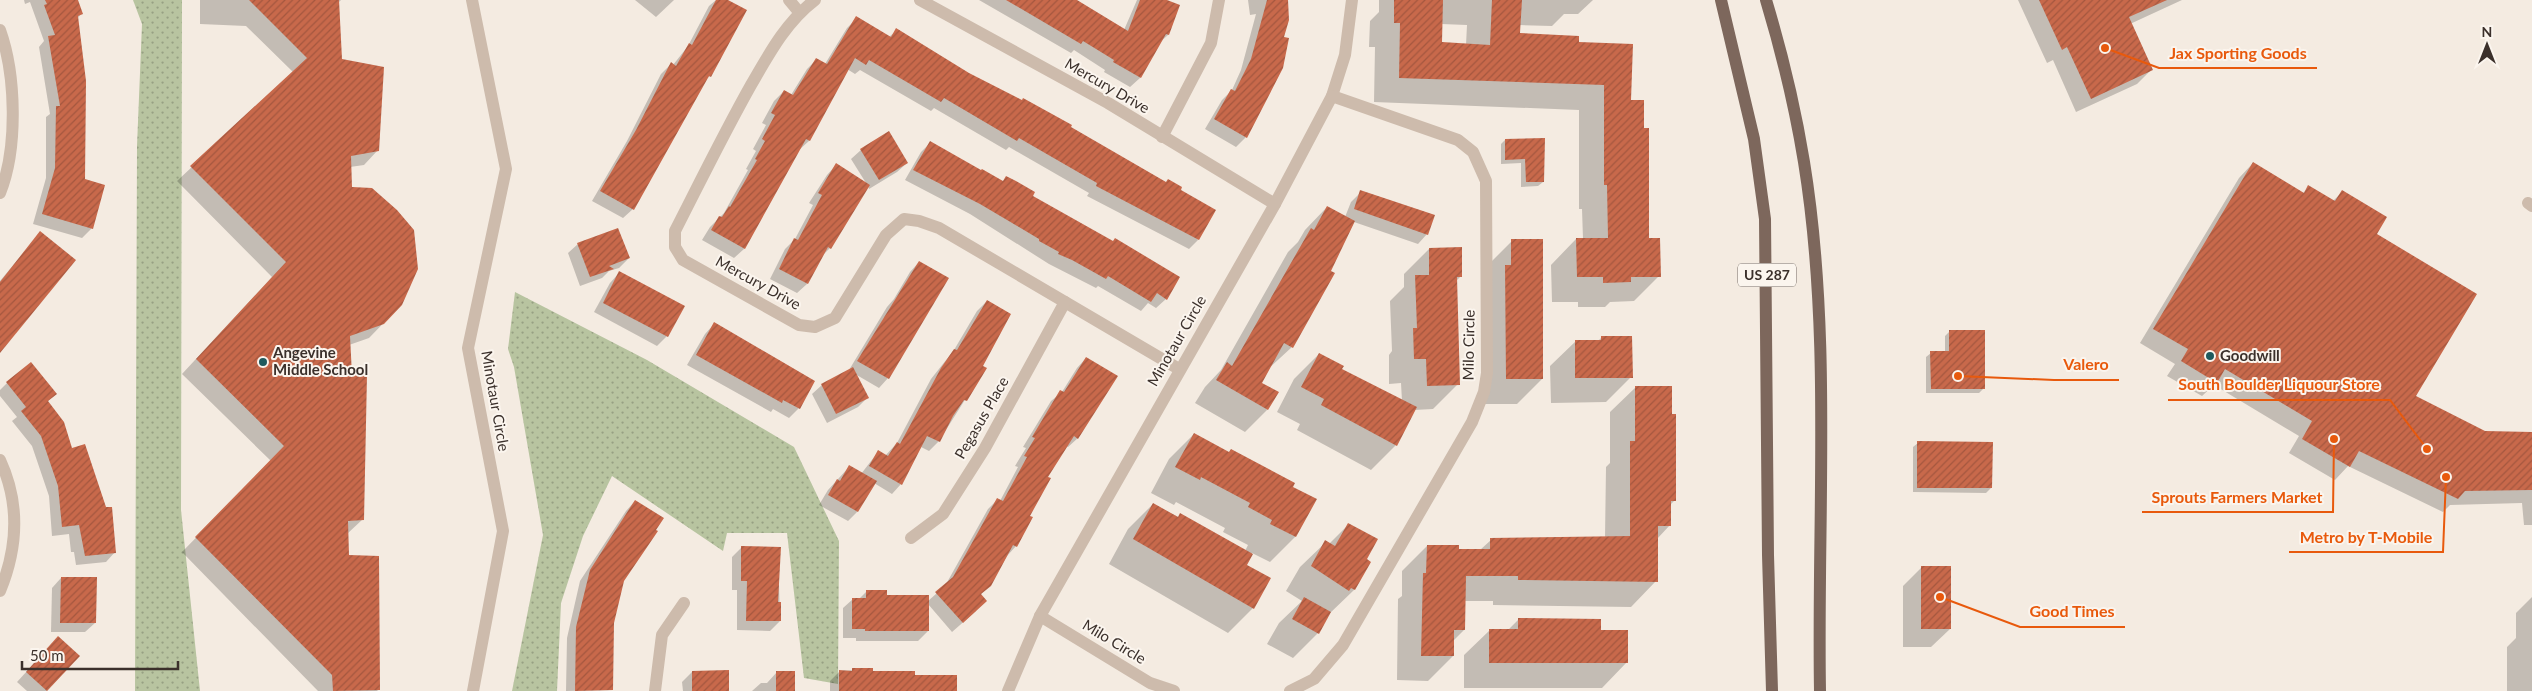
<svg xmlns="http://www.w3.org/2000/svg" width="2532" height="691" font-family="Lato,sans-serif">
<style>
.park{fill:url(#park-dots)}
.shadow{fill:#0003;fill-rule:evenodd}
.building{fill:url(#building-hatch)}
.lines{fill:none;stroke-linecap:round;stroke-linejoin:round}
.street{stroke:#cdbbac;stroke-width:12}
.primary{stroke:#7d675c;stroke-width:12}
.poi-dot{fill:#1f5a5e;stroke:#fbf5ee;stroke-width:2}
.labels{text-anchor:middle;stroke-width:4;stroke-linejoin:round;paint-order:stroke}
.shield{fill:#fbf5ee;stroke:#756b66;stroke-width:1}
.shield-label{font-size:14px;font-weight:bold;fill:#3b302b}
.street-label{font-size:15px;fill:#3b302b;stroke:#fbf5ee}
.poi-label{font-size:15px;font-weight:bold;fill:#3b302b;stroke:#fbf5ee;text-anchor:start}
.leader{fill:none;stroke:#e8590c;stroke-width:2}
.callout-dot{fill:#e8590c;stroke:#fbf5ee;stroke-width:2}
.callout-label{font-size:16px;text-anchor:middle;font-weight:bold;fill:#e8590c;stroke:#fbf5ee;stroke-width:4;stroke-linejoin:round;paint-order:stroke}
</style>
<defs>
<pattern id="park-dots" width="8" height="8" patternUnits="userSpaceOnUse" patternTransform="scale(1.25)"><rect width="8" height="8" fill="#b8c4a0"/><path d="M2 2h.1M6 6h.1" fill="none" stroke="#97a083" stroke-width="1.8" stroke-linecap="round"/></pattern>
<pattern id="building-hatch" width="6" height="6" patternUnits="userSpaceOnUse" patternTransform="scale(1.25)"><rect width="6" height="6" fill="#c8694b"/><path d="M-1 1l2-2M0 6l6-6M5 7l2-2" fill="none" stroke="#a4573f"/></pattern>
</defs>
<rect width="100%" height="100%" fill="#f4ebe1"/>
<g class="park">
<polygon points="133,0 182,0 181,510 200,691 135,691 137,146 142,24"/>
<polygon points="515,292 647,360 794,447 839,541 838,684 804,678 787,533 727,533 723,551 612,476 583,536 561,603 557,691 512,691 543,535 514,367 508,349"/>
</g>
<g class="shadow">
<polygon points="24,0 76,0 81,14 77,19 84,180 92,228 82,238 33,224 46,178 46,117 50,114 39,47 44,41 30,2 25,4"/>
<polygon points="200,0 341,0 338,3 341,60 378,150 364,165 350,167 350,189 401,305 369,338 349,345 363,519 347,534 347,556 379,689 377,691 318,691 182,552 271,461 182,374 272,277 177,181 293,72 246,26 200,24"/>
<polygon points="635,0 674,0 656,17"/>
<polygon points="716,0 726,0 710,76 704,81 633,209 623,218 592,201 627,141 661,74 671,64 673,65 688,46 709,6"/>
<polygon points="979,0 1076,0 1124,30 1137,0 1163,0 1178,6 1168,35 1159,43 1140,78 1130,87 1104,72 1105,70 1074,50 1071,53"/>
<polygon points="1248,0 1287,0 1246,137 1236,147 1205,129 1222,100 1232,90 1241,70 1256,14 1250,15"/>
<path d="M1379,0H1593L1578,14H1564L1552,26L1519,25V34L1578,43L1629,101L1648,239L1659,276L1634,301L1610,302L1605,307H1578V302H1552L1551,265L1576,239H1583L1582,209H1579V110L1374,102L1375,47H1369L1370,21L1379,12ZM1441,24L1467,25L1466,45L1441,43Z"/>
<polygon points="2018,0 2182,0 2130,24 2151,70 2137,84 2076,112 2053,60 2047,63"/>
<polygon points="857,18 889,37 897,30 968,74 1069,127 1179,190 1198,240 1189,249 1087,196 1089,193 1009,147 1006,150 934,108 931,111 860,70 855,74 847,69 809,141 799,150 744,249 734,258 702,240 710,227 724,213 748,170 746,169 756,151 753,149 766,125 762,123 774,101 784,91 791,95 807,69 817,59 825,64 847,28"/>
<polygon points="1544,139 1543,182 1538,186 1521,187 1521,163 1501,164 1501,144 1505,140"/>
<polygon points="930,143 1002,182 1006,178 1166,299 1156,308 1148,303 1141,311 1098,286 1096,288 1049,264 970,214 905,180 921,152"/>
<polygon points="861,150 907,163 897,172 869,189 868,186 830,248 821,257 807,284 797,293 770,279 785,249 795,239 813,205 809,203 827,175 836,165 866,183 851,159"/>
<polygon points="2253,163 2303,193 2309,187 2333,201 2342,192 2375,235 2414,397 2485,432 2532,433 2532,525 2524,525 2522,503 2450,505 2443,512 2348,466 2335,480 2289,453 2299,436 2214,385 2202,396 2167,376 2175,364 2140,343 2239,178"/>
<polygon points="1361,192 1427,234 1418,244 1354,222 1292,347 1268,369 1260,383 1267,410 1245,432 1195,403 1205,387 1221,370 1288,252 1298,242 1305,230 1327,207 1345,217 1351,202"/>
<polygon points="40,233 0,352 0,281"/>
<polygon points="1512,241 1542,379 1517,404 1481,404 1487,266"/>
<polygon points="578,244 629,258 619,268 609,271 602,278 580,286 568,253"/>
<polygon points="1429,249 1461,276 1455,282 1458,384 1433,409 1414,410 1396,445 1371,470 1297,430 1300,424 1277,412 1294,379 1319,354 1341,370 1402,401 1401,383 1389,384 1389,355 1392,351 1390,301 1404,287 1404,274"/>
<polygon points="919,262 888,378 879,388 855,374 867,398 858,407 827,423 812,394 822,385 849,370 887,307 894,299 910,272"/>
<polygon points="619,273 667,336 657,346 594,312 610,283"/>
<polygon points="987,301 981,366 985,368 939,441 929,451 921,447 901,484 892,494 874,483 857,512 848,521 819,505 828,490 849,467 861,474 878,452 885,456 897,443 931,379 954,350 977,311"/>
<polygon points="714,324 799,408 789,418 773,409 771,412 687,365 705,334"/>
<polygon points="1950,331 1984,388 1979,393 1926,393 1926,357 1931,353 1945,353 1945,336"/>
<polygon points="1602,337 1631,377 1606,402 1551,403 1550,366 1576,341 1598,341"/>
<polygon points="1086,358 1078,438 1068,447 1066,446 1046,477 1016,546 1007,556 990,585 980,595 976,611 952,632 928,604 928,631 918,641 856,641 856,638 843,638 843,608 853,599 859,599 867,591 886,596 928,601 945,586 988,509 998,499 1000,501 1018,467 1015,466 1026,448 1023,447 1051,401 1062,392 1077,368"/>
<polygon points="7,383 55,394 47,402 71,449 115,552 106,562 76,565 74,552 71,552 69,534 52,536 49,496 32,446 12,421 17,417 0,396 0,390"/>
<polygon points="1636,387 1675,500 1670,505 1670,525 1657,539 1656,581 1631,607 1493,605 1493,601 1465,601 1464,630 1453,641 1453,656 1428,681 1397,680 1398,599 1402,596 1402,571 1427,546 1457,550 1480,550 1491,540 1605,538 1606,467 1610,463 1610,412"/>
<polygon points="1194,434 1315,500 1295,537 1270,562 1252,553 1246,566 1253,608 1228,633 1109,564 1128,529 1153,504 1245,551 1248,545 1223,532 1225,528 1176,502 1174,505 1151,493 1169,459"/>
<polygon points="1918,443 1991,488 1986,493 1913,492 1913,447"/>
<polygon points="635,501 623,580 613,623 612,690 566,691 567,638 580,581 626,511"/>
<polygon points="1349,524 1365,560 1369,562 1354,590 1328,615 1318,633 1293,658 1267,644 1279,623 1302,601 1286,591 1300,567 1326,542 1329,544"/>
<polygon points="742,547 778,547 780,621 770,631 737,630 737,590 732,590 732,557"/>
<polygon points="1921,568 1950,629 1931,647 1903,647 1903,586"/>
<polygon points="61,578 95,623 85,632 51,632 52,588"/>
<polygon points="2532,597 2532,691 2507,691 2507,647 2516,638 2516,613"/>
<polygon points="1518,620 1600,632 1627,662 1602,688 1464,688 1464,655 1490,630 1508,630"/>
<polygon points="49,647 78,656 47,691 27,691 17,682"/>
<polygon points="872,669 872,672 914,676 956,691 830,691 830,681 840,671"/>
<polygon points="692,672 728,691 683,691 682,682"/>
<polygon points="777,672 793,691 752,691 761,683 767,683"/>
</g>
<g class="building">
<polygon points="45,0 78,0 83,14 78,16 86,81 85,179 105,185 93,229 42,214 55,168 56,106 60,106 48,36 55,35 44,5 47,4"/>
<polygon points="249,0 339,0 342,59 384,67 379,151 351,156 352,187 372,188 397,210 414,230 418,269 402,305 384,324 350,336 352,375 367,375 364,520 348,521 349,555 379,556 380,690 333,691 332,675 195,537 284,446 196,359 286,262 190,166 307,58"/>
<polygon points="716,0 728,0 747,10 711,77 709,76 634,210 600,191 636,130 671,62 676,66 689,43 692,45"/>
<polygon points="1006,0 1077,0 1128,31 1140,0 1167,0 1180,5 1169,35 1166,34 1141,78 1113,62 1114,60 1083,41 1081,44"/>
<polygon points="1267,0 1288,0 1289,20 1284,37 1289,38 1283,68 1247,138 1214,119 1231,89 1235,91 1251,59"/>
<polygon points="1394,0 1443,0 1442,42 1490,45 1492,0 1522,0 1520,33 1579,36 1579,42 1633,44 1631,100 1644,100 1644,128 1649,128 1649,238 1660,238 1661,277 1631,277 1631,282 1603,283 1603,277 1577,277 1576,238 1608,238 1607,185 1604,185 1604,85 1399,78 1400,23 1394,23"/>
<polygon points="2039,0 2167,0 2129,17 2153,70 2091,99 2067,47 2062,50"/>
<polygon points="856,16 891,37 896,28 969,73 1022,100 1023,98 1072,125 1071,127 1166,182 1168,179 1182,187 1181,190 1216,210 1199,240 1096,186 1097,183 1019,138 1017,141 944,98 941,102 869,60 866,65 855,58 810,141 806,139 745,249 711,230 719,216 722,217 729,206 730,207 757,160 755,159 765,141 762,139 775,115 771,113 784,90 793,95 816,58 827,64"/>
<polygon points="889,131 908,163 879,180 860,149"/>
<polygon points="1545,138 1544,182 1526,182 1525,159 1505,160 1505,139"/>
<polygon points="930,141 981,170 982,169 1003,181 1006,176 1016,181 1035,192 1033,196 1113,241 1115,238 1180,277 1167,300 1157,293 1151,302 1108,276 1106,279 1072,260 1058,254 1059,252 1039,241 1039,239 980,204 913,170"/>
<polygon points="2253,162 2304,193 2308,185 2335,201 2342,190 2387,217 2377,234 2477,294 2416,396 2485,431 2532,432 2532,490 2465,491 2458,499 2359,451 2350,467 2302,439 2312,421 2225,369 2217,383 2181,361 2188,349 2153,329"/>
<polygon points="836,163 870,185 831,249 828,247 808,284 779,269 794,238 798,240 822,195 818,193"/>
<polygon points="1360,190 1435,215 1428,235 1354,209"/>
<polygon points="1327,206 1355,221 1331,271 1335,273 1293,348 1284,343 1262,383 1279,392 1268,410 1216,380 1227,362 1232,366 1311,228 1314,230"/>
<polygon points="618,228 630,258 609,266 614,269 590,277 577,243"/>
<polygon points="40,231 76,260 0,353 0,282"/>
<polygon points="1511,239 1543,239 1543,379 1506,379 1505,265 1511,265"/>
<polygon points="1462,247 1462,277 1457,277 1460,385 1427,386 1426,359 1414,359 1413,328 1417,328 1415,275 1429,275 1429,248"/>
<polygon points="919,261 949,278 889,379 857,361"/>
<polygon points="619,271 685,306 668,337 603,303"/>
<polygon points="987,300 1011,314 983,366 987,368 967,401 964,400 953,416 940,442 927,436 902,485 869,466 878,450 888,456 897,442 900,444 941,368 954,349 957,350"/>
<polygon points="714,322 815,381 800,409 783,400 782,403 696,355"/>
<polygon points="1949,330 1985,330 1985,389 1931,389 1930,351 1949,351"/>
<polygon points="1601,336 1632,336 1633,378 1575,378 1575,340 1601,340"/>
<polygon points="1319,353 1344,366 1342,369 1417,407 1397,446 1321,405 1324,399 1301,387"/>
<polygon points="1086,357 1118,376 1078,439 1074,436 1048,477 1051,478 1030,516 1033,517 1017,547 1013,545 991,586 981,594 987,601 963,623 935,592 953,577 997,498 1003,501 1027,457 1024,456 1035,438 1032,437 1060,390 1064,392"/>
<polygon points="31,362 57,394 48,401 64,422 72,448 85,444 106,507 112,507 116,553 85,556 79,525 62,527 58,486 41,436 21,411 26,407 6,382"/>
<polygon points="853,367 869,398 836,414 821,384"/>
<polygon points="1635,386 1672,386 1672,414 1676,414 1676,501 1671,501 1671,526 1658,526 1658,582 1518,580 1518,576 1466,576 1465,630 1454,630 1454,656 1421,656 1423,573 1426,573 1427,545 1459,545 1459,549 1490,549 1490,538 1630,536 1630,441 1635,441"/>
<polygon points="1194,433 1229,452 1231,449 1295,483 1293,487 1317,499 1296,537 1270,524 1272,520 1248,507 1250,503 1201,477 1200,480 1175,467"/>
<polygon points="1917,441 1993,442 1992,488 1917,488"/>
<polygon points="849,465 877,481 858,512 828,495 837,479 840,481"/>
<polygon points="635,500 664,518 656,530 658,531 624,581 614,623 613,690 575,691 576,627 590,570"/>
<polygon points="1153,503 1178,517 1180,513 1253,554 1247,565 1271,578 1254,609 1133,539"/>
<polygon points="1348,523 1378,539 1367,559 1371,562 1355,590 1351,588 1349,591 1311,566 1325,540 1335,546"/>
<polygon points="741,546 781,547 778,602 781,602 781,621 746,621 747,581 741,581"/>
<rect x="1921" y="566" width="30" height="63"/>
<polygon points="61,577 97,577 96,623 60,623"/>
<polygon points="866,590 887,590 887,595 929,595 929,631 865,631 865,629 852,629 852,598 866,598"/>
<polygon points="1304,597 1331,612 1319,634 1292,619"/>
<polygon points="1518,618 1601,619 1601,630 1628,630 1628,663 1489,663 1489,629 1518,629"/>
<polygon points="58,636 80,656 47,691 26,672"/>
<polygon points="852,668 873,668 873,671 915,671 915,675 957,675 957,691 839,691 839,670 852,671"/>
<polygon points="729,670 729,691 692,691 692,671"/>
<rect x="776" y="671" width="19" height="20"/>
</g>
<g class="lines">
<g class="street">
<polyline points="472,0 506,169 468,348 503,531 473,691"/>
<polyline points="789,0 799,12"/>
<path d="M815,0C786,22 769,54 751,85C724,133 700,182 675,231V247L683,260L799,325L815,327L835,318L886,235L904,219L919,221L939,228L1179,369"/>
<polyline points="920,0 1108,103 1275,204"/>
<path d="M0,30C16,75 18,148 0,193"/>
<polyline points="1162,137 1211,43 1219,0"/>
<polyline points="2528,203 2532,206"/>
<path d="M0,460C20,503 18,547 0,591"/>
<polyline points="911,538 943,514 985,448 1065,302"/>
<polyline points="1040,616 1150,683 1174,691"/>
<polyline points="655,691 662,635 684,603"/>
<polyline points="1008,691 1040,616 1275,204 1332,96 1345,55 1352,0"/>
<polyline points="1290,691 1314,679 1343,645 1472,422 1484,392 1487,373 1486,181 1473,152 1458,140 1332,96"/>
</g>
<g class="primary">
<polyline points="1721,0 1754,139 1765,219 1768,555 1772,691"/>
<path d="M1766,0C1782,53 1795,107 1804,162C1832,334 1817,517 1820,691"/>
</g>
</g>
<g class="poi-dot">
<circle cx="2210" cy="356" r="5"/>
<circle cx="263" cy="362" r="5"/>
</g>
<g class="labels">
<rect class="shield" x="1738" y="263.5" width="58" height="23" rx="4"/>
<g class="shield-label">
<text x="1767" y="280">US 287</text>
</g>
<g class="street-label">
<text transform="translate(1107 86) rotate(30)" y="5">Mercury Drive</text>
<text transform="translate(758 283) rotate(29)" y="5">Mercury Drive</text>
<text transform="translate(1177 341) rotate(-60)" y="5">Minotaur Circle</text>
<text transform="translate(1469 345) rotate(-89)" y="5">Milo Circle</text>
<text transform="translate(495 401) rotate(80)" y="5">Minotaur Circle</text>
<text transform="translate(982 418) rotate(-60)" y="5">Pegasus Place</text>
<text transform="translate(1114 642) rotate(31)" y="5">Milo Circle</text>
</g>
<g class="poi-label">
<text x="273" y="358">Angevine<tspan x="273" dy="17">Middle School</tspan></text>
<text x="2220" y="361">Goodwill</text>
</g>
</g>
<path class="leader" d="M2105 48L2159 68H2317M1958 376L2054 380H2119M2427 449L2390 400H2168M2334 439L2333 512H2142M2446 477L2443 552H2289M1940 597L2020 627H2125"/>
<g class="callout-dot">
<circle cx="2105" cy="48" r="5"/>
<circle cx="1958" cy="376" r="5"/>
<circle cx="2427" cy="449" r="5"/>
<circle cx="2334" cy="439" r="5"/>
<circle cx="2446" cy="477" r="5"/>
<circle cx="1940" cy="597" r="5"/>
</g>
<g class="callout-label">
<text x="2238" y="59">Jax Sporting Goods</text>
<text x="2086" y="370">Valero</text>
<text x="2279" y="390">South Boulder Liquour Store</text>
<text x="2237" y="503">Sprouts Farmers Market</text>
<text x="2366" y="543">Metro by T-Mobile</text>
<text x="2072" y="617">Good Times</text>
</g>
<g transform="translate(2487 45)" stroke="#fbf5ee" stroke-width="4" paint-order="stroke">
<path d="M0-4L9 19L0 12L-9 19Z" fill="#3b302b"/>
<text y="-8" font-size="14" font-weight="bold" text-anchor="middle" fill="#3b302b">N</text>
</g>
<path d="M22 661v8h156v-8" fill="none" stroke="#3b302b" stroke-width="2.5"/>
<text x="30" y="661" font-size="15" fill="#3b302b" stroke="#fbf5ee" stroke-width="4" paint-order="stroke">50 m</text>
</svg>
